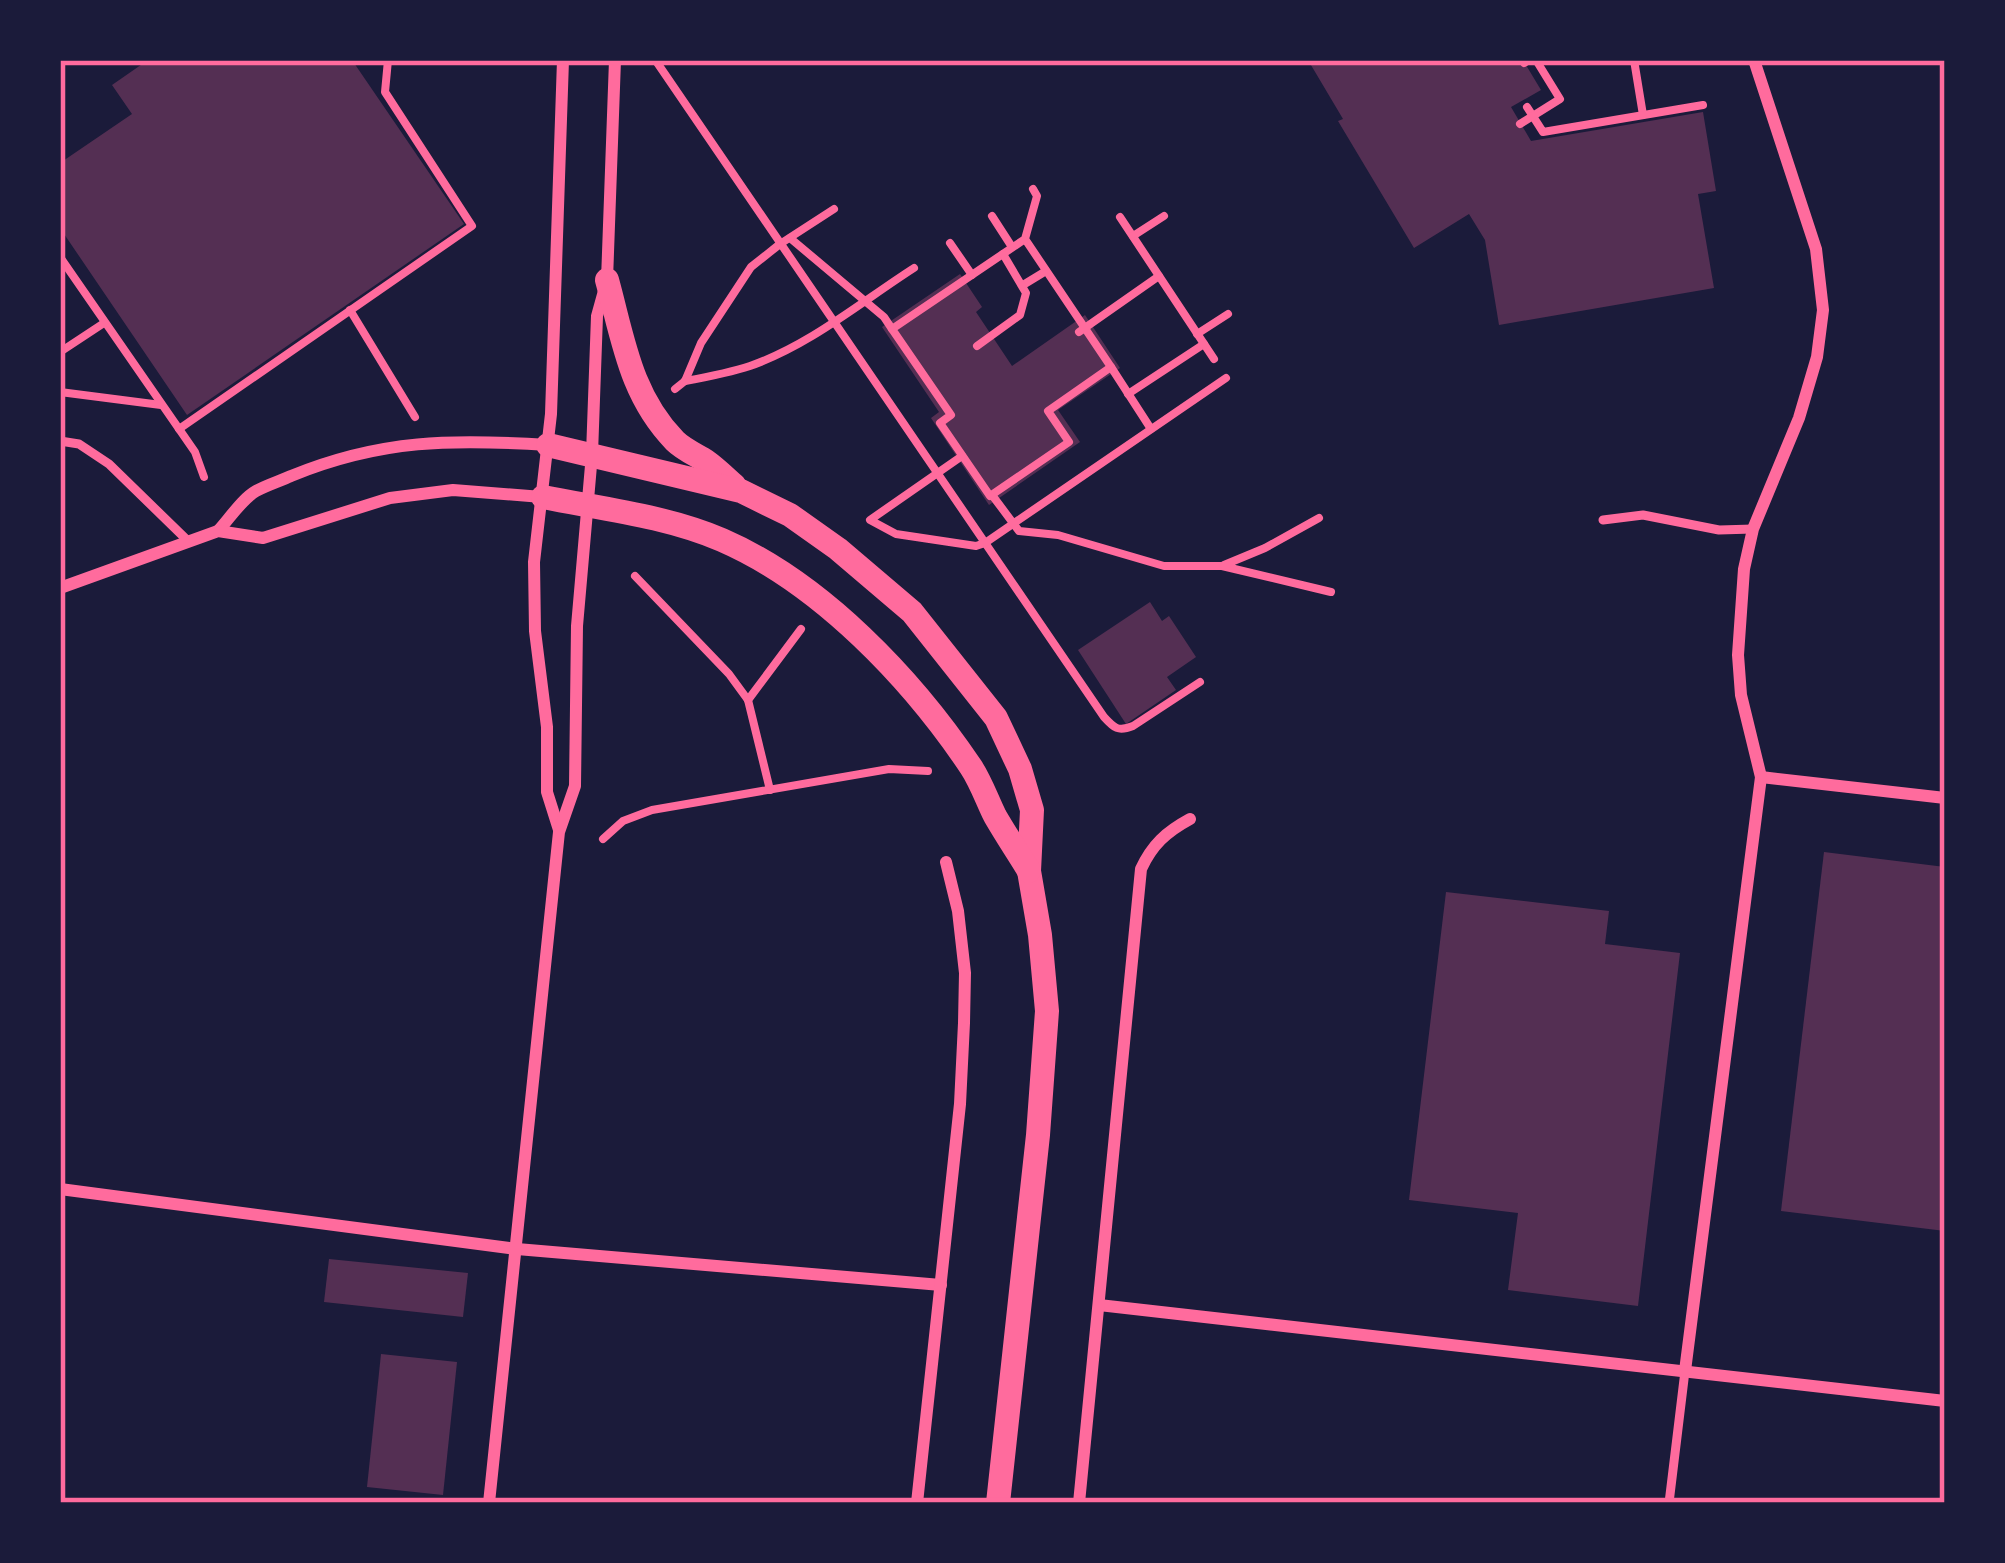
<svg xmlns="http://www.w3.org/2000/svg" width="2005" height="1563" font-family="'Noto Sans',sans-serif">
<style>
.building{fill:#542f53}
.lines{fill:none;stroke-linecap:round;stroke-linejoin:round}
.path{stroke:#ff6b9d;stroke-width:8}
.service{stroke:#ff6b9d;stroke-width:9}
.minor{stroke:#ff6b9d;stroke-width:12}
.secondary{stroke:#ff6b9d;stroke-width:24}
.neatline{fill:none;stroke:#ff6b9d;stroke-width:4.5}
</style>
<rect width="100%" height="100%" fill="#1b1b3a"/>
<g class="building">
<polygon points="148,60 352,60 464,224 187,415 60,228 60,163 132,114 112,85"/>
<polygon points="1308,60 1523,60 1541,90 1511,107 1531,141 1703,112 1716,191 1698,194 1714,288 1499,325 1485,240 1469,214 1414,248 1338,121 1343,119"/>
<polygon points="960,274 982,307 976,312 1012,366 1085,315 1120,368 1058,410 1080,442 989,505 931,418 939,412 882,327"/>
<polygon points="1150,602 1162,621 1169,616 1196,657 1167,677 1176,690 1126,724 1078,650"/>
<polygon points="1824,852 1945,867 1945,1231 1781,1211"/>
<polygon points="1446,892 1609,911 1605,944 1680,953 1638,1306 1508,1290 1518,1213 1409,1200"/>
<polygon points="329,1259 468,1273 463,1317 324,1302"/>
<polygon points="381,1354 457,1362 443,1495 367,1487"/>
</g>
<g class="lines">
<g class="path">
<polyline points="1634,60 1643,115"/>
<path d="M656,61L1104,717C1114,728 1118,732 1133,726L1200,682"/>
<polyline points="1524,63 1529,60"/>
<polyline points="1527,107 1543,132 1703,105"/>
<polyline points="1520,124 1560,99 1536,60"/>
<polyline points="992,216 1012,247"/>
<polyline points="1120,217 1214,359"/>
<polyline points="1133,236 1164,216"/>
<polyline points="790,238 884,317 892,329"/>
<polyline points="1025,239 1111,367 1048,411 1069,442 990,496 940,423 951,415 892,329 1025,239 1037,196 1033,189"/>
<polyline points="950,243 972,275"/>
<polyline points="60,257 195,452 204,477"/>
<polyline points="1023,285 1046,271"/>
<polyline points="350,310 415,417"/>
<polyline points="1079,332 1159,276"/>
<polyline points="1197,334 1228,314"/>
<polyline points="977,346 1020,315 1026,293 1003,254"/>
<polyline points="60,352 104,323"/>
<polyline points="1111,367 1151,429"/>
<path d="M685,381C707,377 729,373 750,366C810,345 861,302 914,268"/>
<polyline points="675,389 685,381 701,343 751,267 780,244 834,209"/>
<polyline points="60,392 161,405"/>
<polyline points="1128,394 1204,344"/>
<polyline points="179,429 472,226 385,92 388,60"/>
<polyline points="962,456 870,520 896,534 976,546 985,543 1226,378"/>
<polyline points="992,495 1019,531 1058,535 1164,566 1222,566 1331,592"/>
<polyline points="1224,565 1265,548 1319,518"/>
<polyline points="635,576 729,674 748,700 770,790"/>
<polyline points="748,700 801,629"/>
<polyline points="603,839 623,821 652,810 889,769 928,771"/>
</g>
<g class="service">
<polyline points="60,441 79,444 109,464 187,540"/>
<polyline points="1603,520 1643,515 1719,530 1753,529"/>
<polyline points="1669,1503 1685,1371"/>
</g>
<g class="minor">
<path d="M218,531C230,518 242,499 256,491C267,485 280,481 291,476C381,439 453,439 548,445"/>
<polyline points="60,588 218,531 263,538 390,498 453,490 542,497"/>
<polyline points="1761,777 1945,798"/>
<polyline points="559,830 547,792 547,727 535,631 534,562 551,414 563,60"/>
<polyline points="60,1189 517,1249 941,1285"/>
<polyline points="1099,1305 1945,1401"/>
<polyline points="1685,1371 1761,777 1741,695 1738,655 1744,569 1753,529 1799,418 1817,357 1823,310 1816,249 1754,60"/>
<polyline points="489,1503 559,832 575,786 577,626 592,454 597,316 607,280 615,60"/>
<polyline points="917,1503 960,1104 964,1023 965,973 958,911 946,862"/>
<path d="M1079,1503L1141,869C1152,845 1166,832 1190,819"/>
</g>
<g class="secondary">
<path d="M607,280C623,338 630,395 675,441C683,449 696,455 706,461C716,468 725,477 734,485"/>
<polyline points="548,445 741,491 790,515 838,549 912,612 996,718 1020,769 1032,810 1029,871 1040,935 1047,1011 1038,1135 998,1503"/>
<path d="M543,497C603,509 666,516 722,540C821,583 912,679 971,767C981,782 987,800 995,816C1006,835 1018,853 1029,871"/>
</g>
</g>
<rect width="2005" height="1563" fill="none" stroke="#1b1b3a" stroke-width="126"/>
<rect x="63" y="63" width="1879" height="1437" class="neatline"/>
</svg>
